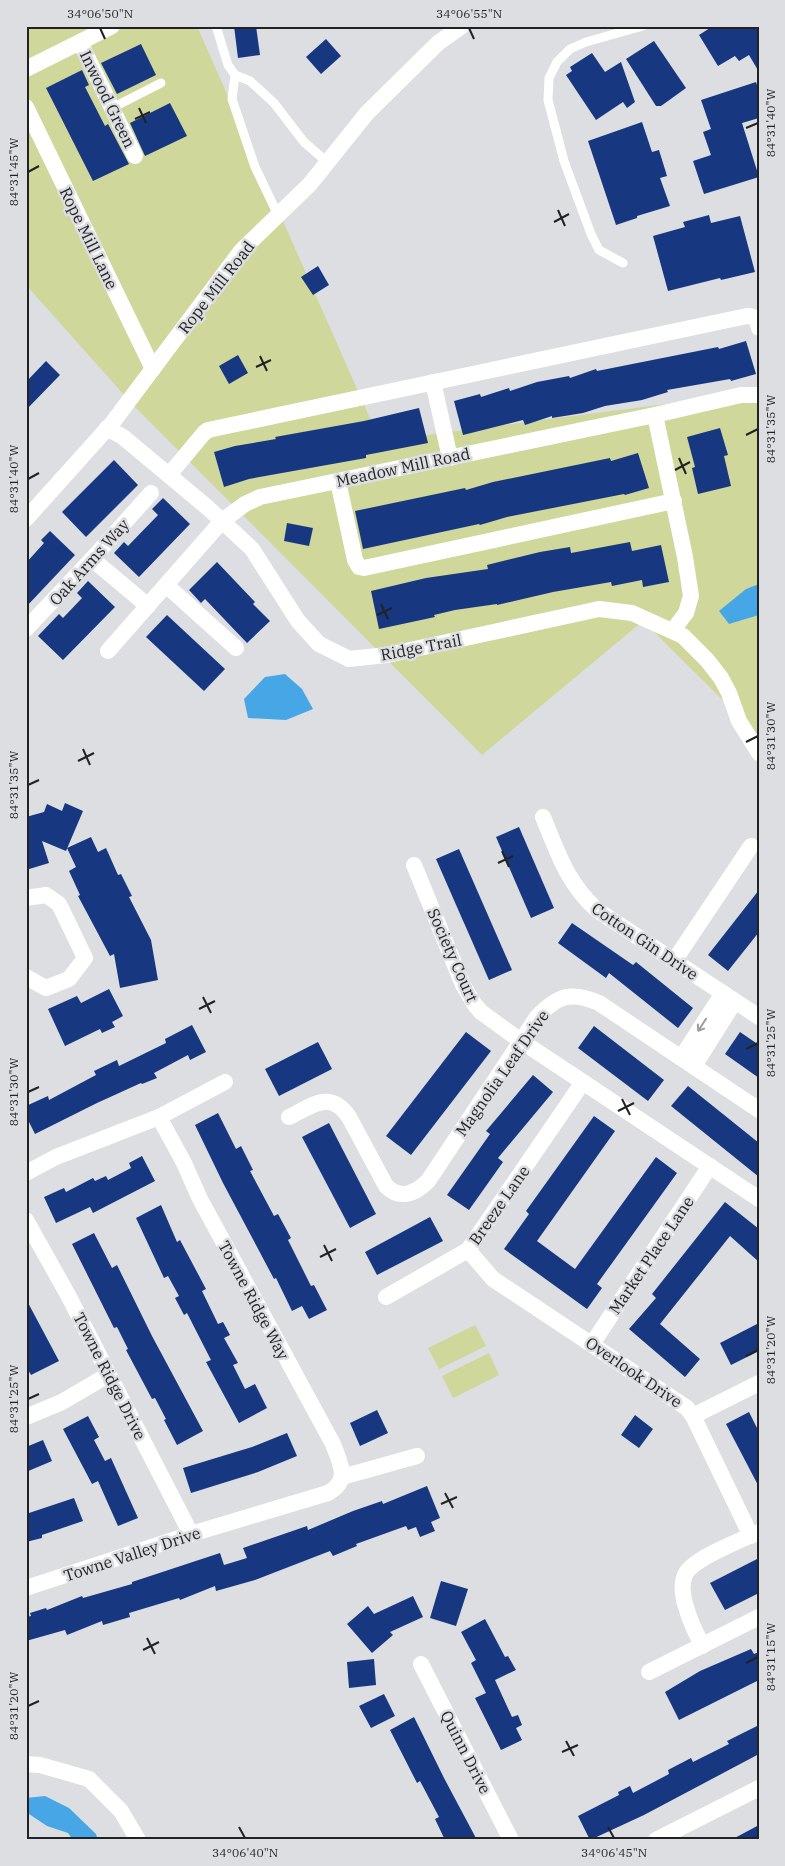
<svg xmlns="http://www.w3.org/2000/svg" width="785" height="1866" font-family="'IBM Plex Serif',serif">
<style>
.green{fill:#cfd79a}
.water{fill:#47a7e6}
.building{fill:#173880}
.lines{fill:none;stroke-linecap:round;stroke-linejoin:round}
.lane{stroke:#fff;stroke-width:9}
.street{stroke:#fff;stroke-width:16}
.oneway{stroke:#9b9c9c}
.ticks{fill:none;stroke:#212223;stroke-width:2}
.labels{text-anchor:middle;stroke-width:5;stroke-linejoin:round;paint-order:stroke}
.street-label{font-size:16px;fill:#212223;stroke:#dcdee1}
.neatline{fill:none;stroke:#212223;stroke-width:2}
.ticks-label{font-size:12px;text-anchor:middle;fill:#212223}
</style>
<rect width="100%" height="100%" fill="#dcdee1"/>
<g class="green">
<polygon points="26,26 197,26 380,441 759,392 759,736 643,621 482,755 134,406 26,285"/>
<polygon points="475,1325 486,1346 439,1369 428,1348"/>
<polygon points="489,1353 499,1375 453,1398 442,1376"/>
</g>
<g class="water">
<polygon points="759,584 759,615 729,624 719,611 746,589"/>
<polygon points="285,674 302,689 313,709 286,720 248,718 244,699 265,677"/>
<polygon points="45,1796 69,1808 96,1834 98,1840 73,1840 68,1833 47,1826 26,1812 26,1798"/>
</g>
<g class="building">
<polygon points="234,26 256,26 260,55 238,58"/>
<polygon points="713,26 759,26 759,72 749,55 739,61 735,56 718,66 699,35"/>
<polygon points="326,39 341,56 321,74 306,57"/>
<polygon points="654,41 686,88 661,106 656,106 626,59"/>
<polygon points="141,44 156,75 117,94 101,63"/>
<polygon points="592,53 605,72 621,62 635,102 627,108 623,102 596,120 566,75 572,71 570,67"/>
<polygon points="82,70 89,85 85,87 105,126 108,124 129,164 93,181 46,88"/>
<polygon points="756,82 759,91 759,118 742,123 759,177 704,194 693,161 711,155 703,132 711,129 701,100"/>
<polygon points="170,103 187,136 145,156 130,123"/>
<polygon points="642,122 652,152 659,150 667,176 660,178 670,206 637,216 637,218 616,225 588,141"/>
<polygon points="709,215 711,223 740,216 755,272 721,280 720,278 668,291 653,236 685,227 683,222"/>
<polygon points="318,266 329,285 313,295 301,277"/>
<polygon points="746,341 756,374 731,381 730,379 667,390 668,392 642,400 605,406 583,413 552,418 552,416 525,425 523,420 463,435 454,401 480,394 481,397 509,388 510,391 537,382 569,376 570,378 596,369 597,371 718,347 719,349"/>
<polygon points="238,355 248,373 229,384 219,366"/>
<polygon points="46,361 60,375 26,410 26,382"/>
<polygon points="419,408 428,443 366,455 366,458 249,479 224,487 214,452 235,446 276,439 275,437 364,421"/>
<polygon points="720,428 728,455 724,456 731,486 698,494 692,468 695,467 687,437"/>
<polygon points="638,453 649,488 625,495 624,494 507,517 480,525 479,524 363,549 355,511 465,488 466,490 493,482 610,458 611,461"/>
<polygon points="114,460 138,485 86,537 62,512"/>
<polygon points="163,498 190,524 139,577 114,553 124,542 128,546 158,515 152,509"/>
<polygon points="287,523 313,528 309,546 284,541"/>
<polygon points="50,531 75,555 26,607 26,563 44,543 41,540"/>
<polygon points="630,542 632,551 661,545 669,582 643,587 642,580 612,586 611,582 553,592 497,605 497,604 455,610 434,615 435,617 379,629 371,591 426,578 488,569 487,565 540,552 570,547 571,553"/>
<polygon points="217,562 255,602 253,604 270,621 247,643 205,599 201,603 189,590"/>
<polygon points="88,581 115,607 63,660 38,636 59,614 63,618 82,598 77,593"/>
<polygon points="167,615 225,669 204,691 146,637"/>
<polygon points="65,803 83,811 66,851 42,841 49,863 26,870 26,817 44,812 47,804 62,811"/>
<polygon points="519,827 554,908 531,918 496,837"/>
<polygon points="91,837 98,852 106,848 118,875 121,874 132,896 129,897 151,940 158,980 120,988 114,954 110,956 78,896 80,895 69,871 76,867 67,848"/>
<polygon points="459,849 512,970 489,980 436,859"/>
<polygon points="759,890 759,932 728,971 708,955"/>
<polygon points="572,923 633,965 636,962 693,1008 678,1028 609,973 606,978 558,943"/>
<polygon points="109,989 123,1016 112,1022 115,1027 102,1033 100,1029 65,1046 48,1009 77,996 81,1003"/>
<polygon points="192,1025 206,1052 190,1060 188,1055 154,1073 157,1078 142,1084 141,1083 97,1103 35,1134 26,1116 26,1106 48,1096 49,1100 96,1075 94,1071 117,1060 119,1066 166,1043 165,1039"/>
<polygon points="594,1026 664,1080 648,1101 578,1048"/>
<polygon points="466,1032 491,1051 411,1155 386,1136"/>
<polygon points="740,1032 759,1045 759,1078 725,1054"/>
<polygon points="318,1042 332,1069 279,1096 265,1069"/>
<polygon points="533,1075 553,1092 498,1158 503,1162 469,1210 447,1195 490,1134 486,1131"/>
<polygon points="688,1086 759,1143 759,1177 671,1106"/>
<polygon points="218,1113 236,1149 241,1146 253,1170 250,1171 274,1216 278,1214 291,1238 288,1240 311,1286 314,1285 327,1310 309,1319 302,1306 292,1311 276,1278 274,1279 223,1183 195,1125"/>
<polygon points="594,1116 615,1131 537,1241 575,1269 656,1157 677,1173 597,1284 602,1288 587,1309 504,1249 529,1214 526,1211"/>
<polygon points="329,1123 376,1214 350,1228 302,1137"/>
<polygon points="142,1156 155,1181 93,1213 90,1207 56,1223 44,1197 64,1188 66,1192 93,1178 95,1181 106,1176 108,1180 131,1168 129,1163"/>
<polygon points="725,1202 759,1229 759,1262 730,1236 660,1324 700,1359 685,1377 629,1329 656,1298 652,1294"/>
<polygon points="161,1205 177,1242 180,1240 206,1289 202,1291 218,1324 223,1322 230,1335 224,1338 238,1363 233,1365 245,1389 255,1384 267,1408 239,1423 206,1362 211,1360 187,1313 184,1315 175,1298 179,1296 168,1276 164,1278 136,1218"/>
<polygon points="430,1217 443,1241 377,1275 365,1252"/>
<polygon points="94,1233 112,1268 117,1265 152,1336 203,1431 177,1445 164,1420 166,1419 155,1398 152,1399 126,1350 128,1349 117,1327 114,1328 72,1244"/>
<polygon points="26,1299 59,1361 31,1375 26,1366"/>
<polygon points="759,1323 759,1351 731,1365 720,1343"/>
<polygon points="377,1410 388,1433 360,1446 350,1423"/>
<polygon points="749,1412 759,1432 759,1487 726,1424"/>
<polygon points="635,1415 653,1429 639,1448 621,1435"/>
<polygon points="88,1416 99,1437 94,1440 105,1461 111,1458 138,1518 118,1526 98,1481 92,1484 63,1429"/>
<polygon points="287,1433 297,1456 258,1472 191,1493 183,1468 252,1447"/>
<polygon points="43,1440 52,1461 26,1472 26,1447"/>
<polygon points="427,1486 440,1518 431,1522 435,1531 420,1537 416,1527 408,1530 406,1526 356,1544 357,1546 333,1556 330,1551 255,1580 216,1591 215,1586 180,1600 179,1598 129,1613 130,1617 103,1625 102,1621 67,1635 65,1630 26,1641 26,1617 31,1616 30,1613 46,1608 47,1610 82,1596 83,1598 132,1584 132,1582 220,1553 224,1565 247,1558 243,1548 307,1526 308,1530 353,1511 382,1501 383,1504"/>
<polygon points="74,1498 83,1521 42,1535 42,1538 26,1542 26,1514"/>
<polygon points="759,1558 759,1593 725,1610 710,1583"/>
<polygon points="441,1581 468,1589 456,1626 430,1618"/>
<polygon points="413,1596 423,1617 390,1632 393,1635 372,1653 347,1624 368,1606 374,1614"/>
<polygon points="485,1619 505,1657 508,1656 516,1670 495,1680 512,1717 518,1715 522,1725 516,1728 522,1740 501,1750 475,1698 486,1693 471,1663 476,1660 461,1632"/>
<polygon points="751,1649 754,1654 759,1652 759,1680 679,1720 665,1692 700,1671"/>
<polygon points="374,1659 376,1685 349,1688 347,1662"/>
<polygon points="384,1694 395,1716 371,1728 359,1706"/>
<polygon points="414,1717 444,1778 477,1840 445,1840 435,1819 439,1817 420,1781 417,1783 390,1730"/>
<polygon points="759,1725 759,1754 644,1815 590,1840 578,1816 619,1795 618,1792 630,1786 633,1793 669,1774 668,1770 691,1758 693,1762 729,1744 727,1741"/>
<polygon points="759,1825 759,1840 731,1840"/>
</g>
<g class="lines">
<g class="lane">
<polyline points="216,26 228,65 235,75 250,81 274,103 304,142 327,162"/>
<polyline points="235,75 232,99 255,167 278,215"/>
<polyline points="112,108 161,83"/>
<polyline points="623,263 599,250 591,234 564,161 548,100 549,78 557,62 570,49 586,42 643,26"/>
</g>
<g class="street">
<polyline points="80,42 135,156"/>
<polyline points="26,69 112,26"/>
<polyline points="26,107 153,369"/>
<polyline points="433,382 450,458"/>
<polyline points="655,415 685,557 691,596 686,613 673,630"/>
<polyline points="107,428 123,437 208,508 252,549 298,621 319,644 349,659 387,655 599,609 632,613 683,636 707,660 721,678 729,693 739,721 759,753"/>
<path d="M169,475L204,433L208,430L747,316C756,316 757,320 759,328"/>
<polyline points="338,481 355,560 359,567 364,568 674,501"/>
<polyline points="26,519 113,422 241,251 310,184 367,113 438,43 462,26"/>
<polyline points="92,559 148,606"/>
<polyline points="166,585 236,648"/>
<polyline points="26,629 92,559 151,493"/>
<polyline points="108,651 222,521 245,504 260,497 655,415 741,395 759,395"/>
<path d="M543,817C558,853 567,883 597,910L759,1017"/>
<polyline points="414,865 463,985 475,1005 481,1012 521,1041 759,1199"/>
<polyline points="26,898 46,895 59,904 85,958 69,979 46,988 26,977"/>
<polyline points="674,961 751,846"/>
<polyline points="681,1058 723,993"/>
<polyline points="694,1066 735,1001"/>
<polyline points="159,1117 225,1082"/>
<path d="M289,1117C312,1106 330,1089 349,1117L386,1186C400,1200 415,1194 428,1181L537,1017C558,995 571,991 599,1003L759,1110"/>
<path d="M26,1173L56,1157L159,1117L184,1163L200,1199L333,1444C340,1464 351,1480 328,1493L191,1534L26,1588"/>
<polyline points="26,1220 68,1295 191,1534"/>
<polyline points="468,1250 493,1279 687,1408 693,1416 751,1536"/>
<polyline points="386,1297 468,1250 583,1082"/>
<polyline points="592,1344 710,1166"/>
<polyline points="693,1416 759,1383"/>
<polyline points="26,1417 62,1402 108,1375"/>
<polyline points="342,1477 417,1456"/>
<path d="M702,1646C697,1634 690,1622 687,1610C683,1600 680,1583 686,1573C695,1558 741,1540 759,1532"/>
<polyline points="421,1664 511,1840"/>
<polyline points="649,1672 759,1617"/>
<polyline points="26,1764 40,1765 89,1779 121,1811 138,1840"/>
<polyline points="656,1840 759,1788"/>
</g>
</g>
<defs><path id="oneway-shaft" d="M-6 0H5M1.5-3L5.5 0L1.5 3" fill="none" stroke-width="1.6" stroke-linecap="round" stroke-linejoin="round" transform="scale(1.25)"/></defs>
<use class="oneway" href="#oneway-shaft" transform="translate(702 1025) rotate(123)"/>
<path class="ticks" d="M100,28L105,39M469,28L474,39M139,108L146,123M135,119L150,112M746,128L758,123M28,172L39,166M558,210L565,226M554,222L569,214M260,356L267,371M256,367L271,360M746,435L758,429M679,458L686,474M675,470L690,462M28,479L39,473M381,604L388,619M377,615L392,608M746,742L758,736M83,749L90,765M78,761L94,753M28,785L39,780M502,851L509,867M498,863L513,856M203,997L211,1013M199,1009L215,1001M746,1049L758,1043M28,1092L39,1087M622,1099L630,1115M618,1111L634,1103M324,1245L332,1261M320,1257L336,1249M746,1356L758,1350M28,1399L39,1394M445,1493L453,1508M441,1504L457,1497M147,1638L155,1654M143,1650L159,1642M746,1663L758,1657M28,1706L39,1701M566,1741L574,1756M562,1752L578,1745M239,1827L245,1838M608,1827L614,1838"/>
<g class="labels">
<g class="street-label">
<text transform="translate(108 99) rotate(64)" y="6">Inwood Green</text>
<text transform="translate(89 238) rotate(64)" y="6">Rope Mill Lane</text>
<text transform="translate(216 287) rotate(-52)" y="6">Rope Mill Road</text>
<text transform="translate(403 467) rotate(-12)" y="6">Meadow Mill Road</text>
<text transform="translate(89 562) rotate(-48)" y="6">Oak Arms Way</text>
<text transform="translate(421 647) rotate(-11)" y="6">Ridge Trail</text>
<text transform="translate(645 941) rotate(34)" y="6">Cotton Gin Drive</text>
<text transform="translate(453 955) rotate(66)" y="6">Society Court</text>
<text transform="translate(502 1073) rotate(-55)" y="6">Magnolia Leaf Drive</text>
<text transform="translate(499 1205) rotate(-55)" y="6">Breeze Lane</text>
<text transform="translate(651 1255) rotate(-56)" y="6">Market Place Lane</text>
<text transform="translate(254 1300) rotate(62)" y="6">Towne Ridge Way</text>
<text transform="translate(634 1372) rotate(34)" y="6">Overlook Drive</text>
<text transform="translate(110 1376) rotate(63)" y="6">Towne Ridge Drive</text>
<text transform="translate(132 1554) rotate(-18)" y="6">Towne Valley Drive</text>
<text transform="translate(466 1752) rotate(63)" y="6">Quinn Drive</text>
</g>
</g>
<rect width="785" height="1866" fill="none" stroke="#dcdee1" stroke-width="55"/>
<rect x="28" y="28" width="730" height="1810" class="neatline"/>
<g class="ticks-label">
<text x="100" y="18">34°06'50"N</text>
<text x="469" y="18">34°06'55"N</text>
<text transform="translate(771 123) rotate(-90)" y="4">84°31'40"W</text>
<text transform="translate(14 172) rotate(-90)" y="4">84°31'45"W</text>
<text transform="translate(771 429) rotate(-90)" y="4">84°31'35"W</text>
<text transform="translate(14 479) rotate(-90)" y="4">84°31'40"W</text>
<text transform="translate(771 736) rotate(-90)" y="4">84°31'30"W</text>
<text transform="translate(14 785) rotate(-90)" y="4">84°31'35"W</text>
<text transform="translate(771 1043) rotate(-90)" y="4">84°31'25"W</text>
<text transform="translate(14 1092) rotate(-90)" y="4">84°31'30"W</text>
<text transform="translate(771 1350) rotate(-90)" y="4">84°31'20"W</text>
<text transform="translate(14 1399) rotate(-90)" y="4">84°31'25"W</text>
<text transform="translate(771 1657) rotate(-90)" y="4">84°31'15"W</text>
<text transform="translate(14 1706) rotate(-90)" y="4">84°31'20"W</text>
<text x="245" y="1857">34°06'40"N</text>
<text x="614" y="1857">34°06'45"N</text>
</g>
</svg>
